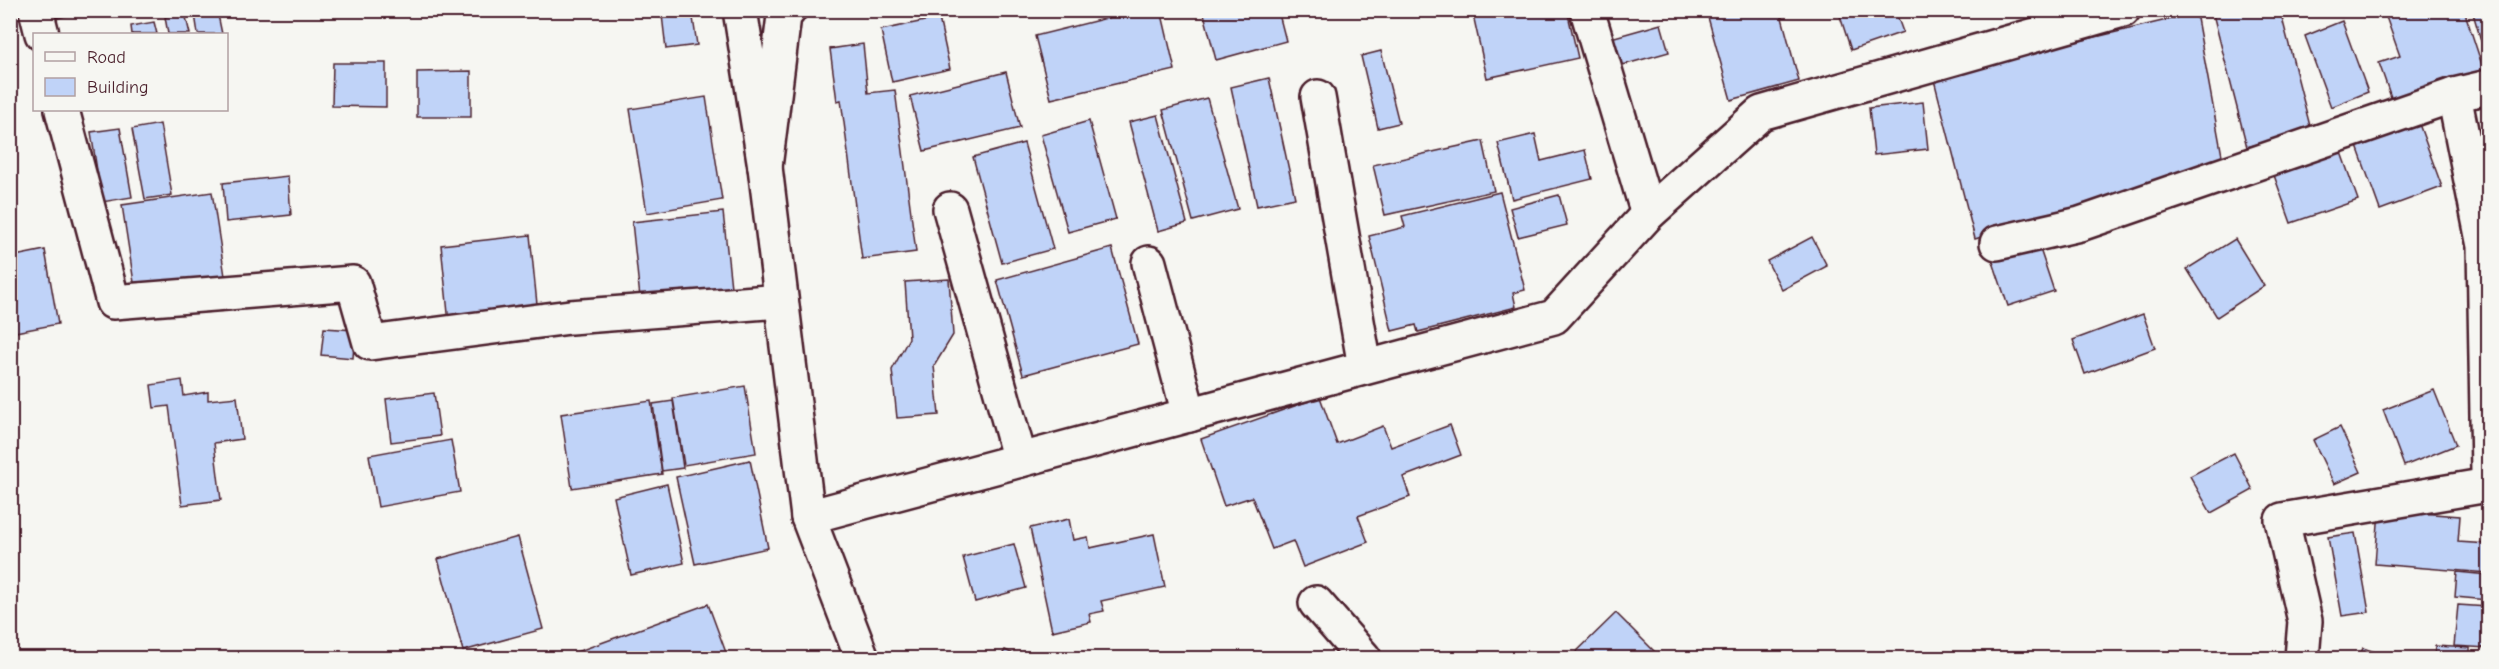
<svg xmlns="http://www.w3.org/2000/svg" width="2499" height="669" font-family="'Comic Neue',sans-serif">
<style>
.building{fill:#c0d3f8;stroke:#4a1f2b;stroke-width:1.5}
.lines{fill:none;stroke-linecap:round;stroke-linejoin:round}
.minor-casing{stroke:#4a1f2b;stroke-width:38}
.major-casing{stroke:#4a1f2b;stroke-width:38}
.highway-casing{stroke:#4a1f2b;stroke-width:38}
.minor{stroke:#f6f6f2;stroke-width:33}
.major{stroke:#f6f6f2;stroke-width:33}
.highway{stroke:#f6f6f2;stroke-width:33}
</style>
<rect width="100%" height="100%" fill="#f6f6f2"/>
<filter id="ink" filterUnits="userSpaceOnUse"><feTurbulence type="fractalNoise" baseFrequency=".0167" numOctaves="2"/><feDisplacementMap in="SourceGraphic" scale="12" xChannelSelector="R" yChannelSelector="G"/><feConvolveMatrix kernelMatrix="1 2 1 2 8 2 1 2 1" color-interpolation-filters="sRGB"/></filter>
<g filter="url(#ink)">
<g class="building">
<polygon points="56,10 87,10 58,18"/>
<polygon points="217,10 222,34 198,34 195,14"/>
<polygon points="1139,10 1161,10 1175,70 1051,99 1035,36"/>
<polygon points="1203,10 1278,10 1286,41 1216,60"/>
<polygon points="1472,10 1567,10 1578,58 1487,78"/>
<polygon points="1706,10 1780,10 1799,81 1731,100"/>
<polygon points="1838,10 1895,10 1903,32 1851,50"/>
<polygon points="2212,10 2280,10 2311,130 2247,147"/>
<polygon points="2395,10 2464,10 2484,71 2393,103 2379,63 2400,56 2385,14"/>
<polygon points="2472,10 2488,10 2488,64"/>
<polygon points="692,11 697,45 666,49 662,15"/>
<polygon points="185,13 190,34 168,34 165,17"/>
<polygon points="2196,13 2223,161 1975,239 1933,76"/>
<polygon points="939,18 950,69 892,82 881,30"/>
<polygon points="2342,21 2368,92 2331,107 2305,36"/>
<polygon points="154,22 157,34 132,34 131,26"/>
<polygon points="1661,24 1669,52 1619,66 1611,38"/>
<polygon points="863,44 868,93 895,90 916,252 862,259 841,100 837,101 830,49"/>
<polygon points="1381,51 1399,123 1378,128 1361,56"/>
<polygon points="333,63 386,63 386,107 332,106"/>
<polygon points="471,71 471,117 417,117 417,72"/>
<polygon points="1006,72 1020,128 924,151 910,96"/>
<polygon points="1269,78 1295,198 1257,206 1231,87"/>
<polygon points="706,97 722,200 647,213 630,109"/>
<polygon points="1207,98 1238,209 1193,221 1163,110"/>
<polygon points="1923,102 1928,149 1874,155 1869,108"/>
<polygon points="2415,113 2442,187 2380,210 2353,135"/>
<polygon points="1158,115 1187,223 1158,231 1129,122"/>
<polygon points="1089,121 1116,219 1068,232 1041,135"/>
<polygon points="160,124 172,195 145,199 132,129"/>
<polygon points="120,128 132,197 102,202 91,132"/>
<polygon points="1535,134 1541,161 1585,150 1592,179 1512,199 1498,143"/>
<polygon points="1483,141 1494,191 1385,215 1373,165"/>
<polygon points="2337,141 2358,200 2291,223 2270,164"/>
<polygon points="1024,143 1053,249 1002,263 973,157"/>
<polygon points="288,176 291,215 226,222 223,183"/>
<polygon points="212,192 225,276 135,289 122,205"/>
<polygon points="1500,192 1525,290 1513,293 1516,307 1418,332 1416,325 1392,331 1369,236 1405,227 1402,216"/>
<polygon points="1559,195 1567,225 1518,237 1510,208"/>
<polygon points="723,212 732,297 641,307 632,222"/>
<polygon points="10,220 14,241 10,242"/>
<polygon points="530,235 538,314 449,323 441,245"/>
<polygon points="1812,237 1827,266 1782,290 1767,261"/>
<polygon points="2235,239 2264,286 2217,317 2187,269"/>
<polygon points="2037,240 2054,291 2008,306 1991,256"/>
<polygon points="1112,248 1138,344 1023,375 997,280"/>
<polygon points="45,250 58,324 10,333 10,257"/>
<polygon points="949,279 953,335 934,366 939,415 897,418 892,370 909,338 905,282"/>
<polygon points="2143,314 2155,348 2085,374 2073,340"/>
<polygon points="324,328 355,330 353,358 321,355"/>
<polygon points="182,380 184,396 208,392 208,400 237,397 242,439 214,443 221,500 182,505 169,406 154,408 151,385"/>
<polygon points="745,386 756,453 684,465 673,398"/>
<polygon points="2434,390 2456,445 2404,466 2383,410"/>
<polygon points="434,393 440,436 391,442 386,399"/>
<polygon points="1320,397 1337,444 1383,426 1391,447 1450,425 1461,455 1403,477 1410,497 1358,516 1368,542 1303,567 1293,541 1272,549 1252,497 1224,506 1201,439"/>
<polygon points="651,401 662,474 572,488 561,414"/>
<polygon points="673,401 683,468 662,471 653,404"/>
<polygon points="2340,427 2361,472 2334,484 2313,440"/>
<polygon points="451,440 460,492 378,507 369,455"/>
<polygon points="2234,453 2253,490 2211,513 2190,476"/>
<polygon points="750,460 768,548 695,564 676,477"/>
<polygon points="667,484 684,563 631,575 614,497"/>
<polygon points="2379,510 2460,516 2458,542 2488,544 2488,573 2375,564"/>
<polygon points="1069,519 1073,540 1088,537 1090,548 1154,534 1165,587 1101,601 1104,611 1089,614 1091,622 1052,631 1030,528"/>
<polygon points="2355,533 2369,612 2342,616 2328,537"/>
<polygon points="518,537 543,629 463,651 438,559"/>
<polygon points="1014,544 1026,588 975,602 963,557"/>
<polygon points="2457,572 2488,575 2488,600 2455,597"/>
<polygon points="708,604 728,658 560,658"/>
<polygon points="2458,605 2488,607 2488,648 2454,646"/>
<polygon points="1616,613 1655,652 1649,658 1570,658"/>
<polygon points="2435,646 2470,648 2470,658 2434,658"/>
<polygon points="2363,648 2393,658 2359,658"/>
<polygon points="1005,650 1022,658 1000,658"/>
<polygon points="1850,654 1851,658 1834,658"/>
</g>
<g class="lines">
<defs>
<g id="minor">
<polyline points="36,10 42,34"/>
<polyline points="1587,10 1648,214"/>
<polyline points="2488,87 2454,95 2484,246 2488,472"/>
<polyline points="1318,97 1365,367"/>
<polyline points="62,110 113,302 353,283 370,343 570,317 781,301"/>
<polyline points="950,209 1020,460"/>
<polyline points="1997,243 2080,224 2454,95"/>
<polyline points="1149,263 1189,415"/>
<polyline points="808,517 1554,317 1648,214 1761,113 2123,10"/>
<polyline points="1316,603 1364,658"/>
<polyline points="2302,658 2305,621 2282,520 2488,485"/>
</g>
<polyline id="major" points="740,10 765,167 808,517 862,658"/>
<polyline id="highway" points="765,167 784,16 789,10"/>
</defs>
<use href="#minor" class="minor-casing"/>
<use href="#major" class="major-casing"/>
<use href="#highway" class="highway-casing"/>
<use href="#minor" class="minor"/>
<use href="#major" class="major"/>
<use href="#highway" class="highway"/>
</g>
</g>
<rect width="2499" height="669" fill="none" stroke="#f6f6f2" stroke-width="36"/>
<rect x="18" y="18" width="2463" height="633" fill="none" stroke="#4a1f2b" stroke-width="2" filter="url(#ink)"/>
<rect x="33" y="33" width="195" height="78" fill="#f6f6f2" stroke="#b1a0a2" stroke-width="1.5"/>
<rect x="45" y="52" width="30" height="9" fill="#f6f6f2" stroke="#b1a0a2" stroke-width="1.5"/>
<text x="87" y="63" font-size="18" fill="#4a1f2b">Road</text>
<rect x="45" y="78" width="30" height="18" fill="#c0d3f8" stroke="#b1a0a2" stroke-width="1.5"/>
<text x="87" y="93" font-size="18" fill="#4a1f2b">Building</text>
</svg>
